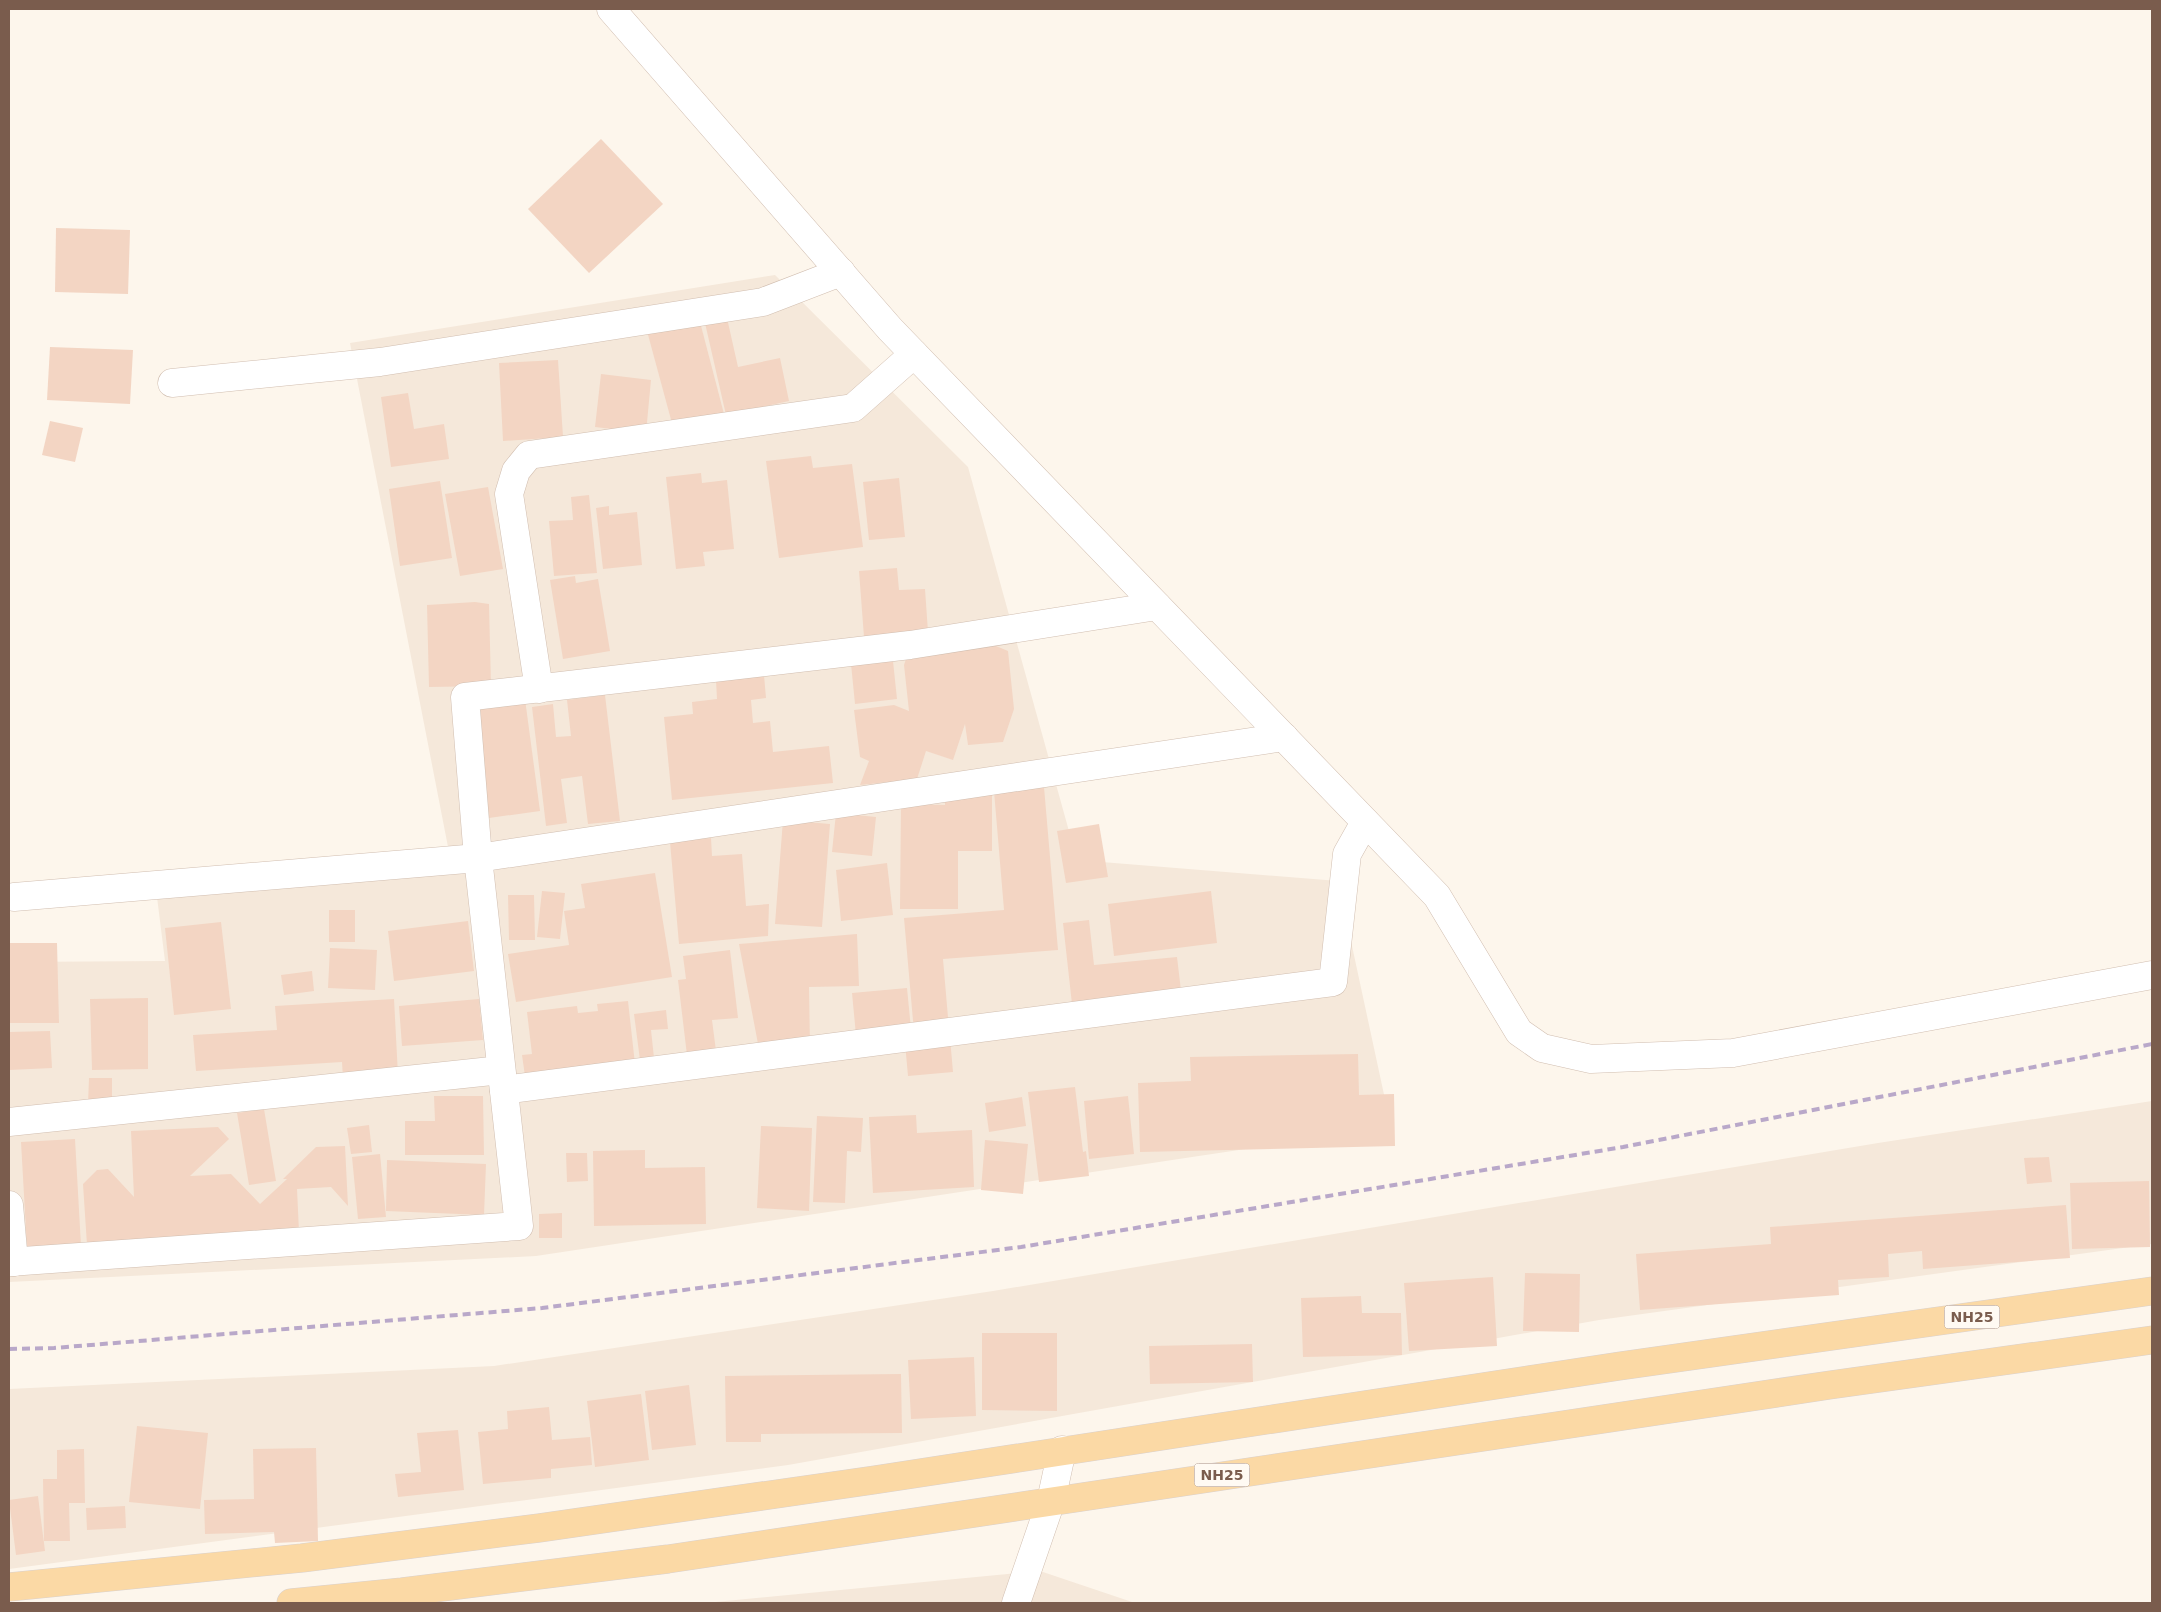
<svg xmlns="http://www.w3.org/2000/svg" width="2161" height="1612" font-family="'DejaVu Sans',sans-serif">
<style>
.residential{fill:#f5e8da}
.building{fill:#f3d5c3}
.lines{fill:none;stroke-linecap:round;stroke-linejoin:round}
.minor-casing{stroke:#d1beb0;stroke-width:29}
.major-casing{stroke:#dad1cd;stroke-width:29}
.minor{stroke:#fff;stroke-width:28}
.major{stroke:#fbd9a5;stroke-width:28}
.rail{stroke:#b9a8c9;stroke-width:4;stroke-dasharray:8 5;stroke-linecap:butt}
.labels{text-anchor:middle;stroke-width:5;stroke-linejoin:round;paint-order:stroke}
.shield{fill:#fffaf3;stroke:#a28b7f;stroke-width:1}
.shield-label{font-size:14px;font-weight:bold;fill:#7a5c4d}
</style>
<rect width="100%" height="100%" fill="#fdf6ec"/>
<g class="residential">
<polygon points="775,275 968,467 1077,860 1338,881 1391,1127 536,1256 9,1282 9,962 165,961 155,881 449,852 350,343"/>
<polygon points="2152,1101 2152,1244 1599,1320 788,1465 9,1569 9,1389 494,1366 993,1291 1878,1143"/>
<polygon points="1040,1571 1135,1603 705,1603"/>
</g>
<g class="building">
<polygon points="601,139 663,204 589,273 528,209"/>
<polygon points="56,228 130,230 128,294 55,292"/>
<polygon points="699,318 724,414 673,427 647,331"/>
<polygon points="727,318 738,367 780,358 789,401 726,415 705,323"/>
<polygon points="50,347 133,350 130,404 47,400"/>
<polygon points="558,360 563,437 503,441 499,363"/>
<polygon points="601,374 651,380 646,433 595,427"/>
<polygon points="408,393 414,429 444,424 449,459 391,467 381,397"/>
<polygon points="50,421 83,428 75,462 42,455"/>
<polygon points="811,456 813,468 852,464 863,547 779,558 766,461"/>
<polygon points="701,473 702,483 727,480 734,549 703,552 705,566 676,569 666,477"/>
<polygon points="899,478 905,537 869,540 863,482"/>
<polygon points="440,481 452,558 400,566 389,489"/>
<polygon points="488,487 503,569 460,576 445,494"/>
<polygon points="589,495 597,573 554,576 549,521 573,520 571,497"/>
<polygon points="609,506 609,515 637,512 642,565 603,569 596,508"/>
<polygon points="897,568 899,590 925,589 928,632 864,637 859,571"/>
<polygon points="575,576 576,583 598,579 610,651 563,659 550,580"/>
<polygon points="475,602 489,604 491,686 429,687 427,605"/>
<polygon points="996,646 1008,651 1014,709 1003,742 968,745 965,724 953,760 926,751 917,779 860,785 869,761 860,757 854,710 894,705 909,711 904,665 907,656"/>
<polygon points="893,661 897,699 855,704 851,664"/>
<polygon points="764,675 766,698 751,700 753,723 770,721 773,752 829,746 833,783 672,800 664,717 693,714 692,702 717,699 716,680"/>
<polygon points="605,695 620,821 588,824 582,776 561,779 567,823 546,826 532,707 553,704 556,737 571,736 567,700"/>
<polygon points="525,699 540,811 489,818 474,706"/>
<polygon points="1044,787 1058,950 943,959 949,1029 914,1032 904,918 1004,910 994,791"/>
<polygon points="945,793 992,794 992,851 958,851 958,909 900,909 901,804 945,805"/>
<polygon points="836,813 876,817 872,856 832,852"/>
<polygon points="783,820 830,824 822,927 775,924"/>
<polygon points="1099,824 1108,877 1066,883 1057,831"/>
<polygon points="711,838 712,856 742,854 746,906 769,904 768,936 679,944 670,842"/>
<polygon points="887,863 893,915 841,921 836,870"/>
<polygon points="655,873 672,977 516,1002 508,954 569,945 564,911 585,908 581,884"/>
<polygon points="542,891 565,893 560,939 537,937"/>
<polygon points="1211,891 1217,943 1114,956 1108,904"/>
<polygon points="508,895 534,895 535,940 509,940"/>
<rect x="329" y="910" width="26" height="32"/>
<polygon points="1089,920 1094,965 1177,957 1182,999 1072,1004 1063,923"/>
<polygon points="468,921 474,971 394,981 388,931"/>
<polygon points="221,922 231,1009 174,1015 165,928"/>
<polygon points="857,934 859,986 809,987 810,1047 759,1049 739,944"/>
<polygon points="9,943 57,943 59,1023 9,1023"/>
<polygon points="330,948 377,950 375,990 328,988"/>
<polygon points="730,950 738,1018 712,1020 716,1051 687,1055 678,980 686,979 683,956"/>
<polygon points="312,971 314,991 284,995 281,975"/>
<polygon points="907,988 911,1029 856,1035 852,993"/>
<polygon points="148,998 148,1069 92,1070 90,999"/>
<polygon points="394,999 398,1075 343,1079 342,1062 196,1071 193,1035 277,1030 275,1006"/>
<polygon points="479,999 483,1040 402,1046 399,1006"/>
<polygon points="628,1001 635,1064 525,1076 522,1055 532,1054 527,1012 577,1006 578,1013 598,1011 597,1004"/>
<polygon points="666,1010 668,1029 651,1030 654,1058 640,1060 634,1014"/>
<polygon points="50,1031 52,1068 9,1070 9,1032"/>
<polygon points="950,1038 953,1072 908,1076 905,1043"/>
<polygon points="1358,1054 1359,1095 1394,1094 1395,1146 1140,1152 1138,1083 1191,1081 1190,1057"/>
<polygon points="89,1078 112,1078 112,1105 88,1104"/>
<polygon points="1075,1087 1083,1152 1086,1151 1089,1176 1039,1182 1028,1092"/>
<polygon points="434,1096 483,1096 484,1155 405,1155 405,1121 435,1121"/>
<polygon points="1128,1096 1134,1154 1089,1159 1084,1101"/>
<polygon points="1022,1097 1026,1126 989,1132 985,1103"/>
<polygon points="264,1109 276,1181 249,1185 237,1113"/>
<polygon points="916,1115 917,1133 972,1130 974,1187 873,1193 869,1117"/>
<polygon points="817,1116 863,1118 861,1152 847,1151 845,1203 813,1202"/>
<polygon points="369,1125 372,1152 351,1154 347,1128"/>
<polygon points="761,1126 812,1128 809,1211 757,1208"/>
<polygon points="218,1127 229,1139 190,1176 231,1174 260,1204 287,1179 283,1179 316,1147 345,1146 348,1206 331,1187 297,1189 299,1232 87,1245 83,1184 97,1170 108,1169 134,1197 131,1131"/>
<polygon points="75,1139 81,1246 27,1248 21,1142"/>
<polygon points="985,1140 1028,1144 1023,1194 981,1190"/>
<polygon points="645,1150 645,1168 705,1167 706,1224 594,1226 593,1151"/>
<polygon points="566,1153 587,1153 588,1181 567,1182"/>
<polygon points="380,1154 386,1217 358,1219 352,1157"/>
<polygon points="2049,1157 2052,1182 2027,1184 2024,1158"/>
<polygon points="387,1160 486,1164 484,1215 386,1211"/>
<polygon points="2149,1181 2150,1247 2072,1249 2070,1183"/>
<polygon points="2066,1205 2070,1258 1923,1269 1922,1251 1888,1254 1889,1277 1838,1280 1839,1295 1640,1310 1636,1254 1771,1244 1770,1227"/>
<polygon points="562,1213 562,1238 539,1238 539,1214"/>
<polygon points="1525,1273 1580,1274 1579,1332 1523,1331"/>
<polygon points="1493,1277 1497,1346 1409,1351 1404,1283"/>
<polygon points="1361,1296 1362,1313 1401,1313 1402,1355 1303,1357 1301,1298"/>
<polygon points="982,1333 1057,1333 1057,1411 982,1410"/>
<polygon points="1252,1344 1253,1382 1150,1384 1149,1346"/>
<polygon points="974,1357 976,1416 911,1419 908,1360"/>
<polygon points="901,1374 902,1433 761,1434 761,1442 726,1442 725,1376"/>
<polygon points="689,1385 696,1445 652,1450 645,1391"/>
<polygon points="641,1394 649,1460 595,1467 587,1401"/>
<polygon points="549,1407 552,1440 590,1437 592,1465 551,1469 551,1478 483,1484 478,1432 508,1429 507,1411"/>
<polygon points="137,1426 208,1433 200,1509 129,1502"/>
<polygon points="458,1430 464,1490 398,1497 395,1474 421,1472 417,1433"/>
<polygon points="316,1448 318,1541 275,1543 274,1532 205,1534 204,1500 254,1499 253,1449"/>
<polygon points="84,1449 85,1503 69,1503 70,1541 44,1541 43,1479 57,1479 57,1450"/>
<polygon points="38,1496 45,1551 16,1555 9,1500"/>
<polygon points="125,1506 126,1528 87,1530 86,1508"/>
</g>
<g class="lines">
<defs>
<g id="minor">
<polyline points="611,9 890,329 1437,896 1519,1032 1542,1048 1591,1059 1733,1053 2152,975"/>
<polyline points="172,383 380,362 763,302 841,272"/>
<polyline points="539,689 509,494 516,471 529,455 853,408 914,354"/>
<polyline points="14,897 478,858 1284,737"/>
<polyline points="504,1090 1333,982 1347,854 1365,822"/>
<polyline points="9,1122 501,1070"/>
<polyline points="9,1205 14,1262"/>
<polyline points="9,1262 519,1226 478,858 465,697 910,645 1157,606"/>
<polyline points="1016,1603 1051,1501 1062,1450"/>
</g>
<g id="major">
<polyline points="9,1587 302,1558 539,1528 874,1480 1620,1366 2152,1291"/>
<polyline points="291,1603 402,1592 668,1559 1830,1385 2152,1340"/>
</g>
</defs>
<use href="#minor" class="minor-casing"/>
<use href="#major" class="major-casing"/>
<use href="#minor" class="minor"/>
<use href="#major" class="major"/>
<polyline class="rail" points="9,1349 54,1348 542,1308 1021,1247 1623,1147 2152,1044"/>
</g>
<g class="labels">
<g class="shield">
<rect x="1944.5" y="1305.5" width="55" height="23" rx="4"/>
<rect x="1194.5" y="1463.5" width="55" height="23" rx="4"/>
</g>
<g class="shield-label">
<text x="1972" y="1322">NH25</text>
<text x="1222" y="1480">NH25</text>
</g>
</g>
<rect width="2161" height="1612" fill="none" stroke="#7a5c4d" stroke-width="20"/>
</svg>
